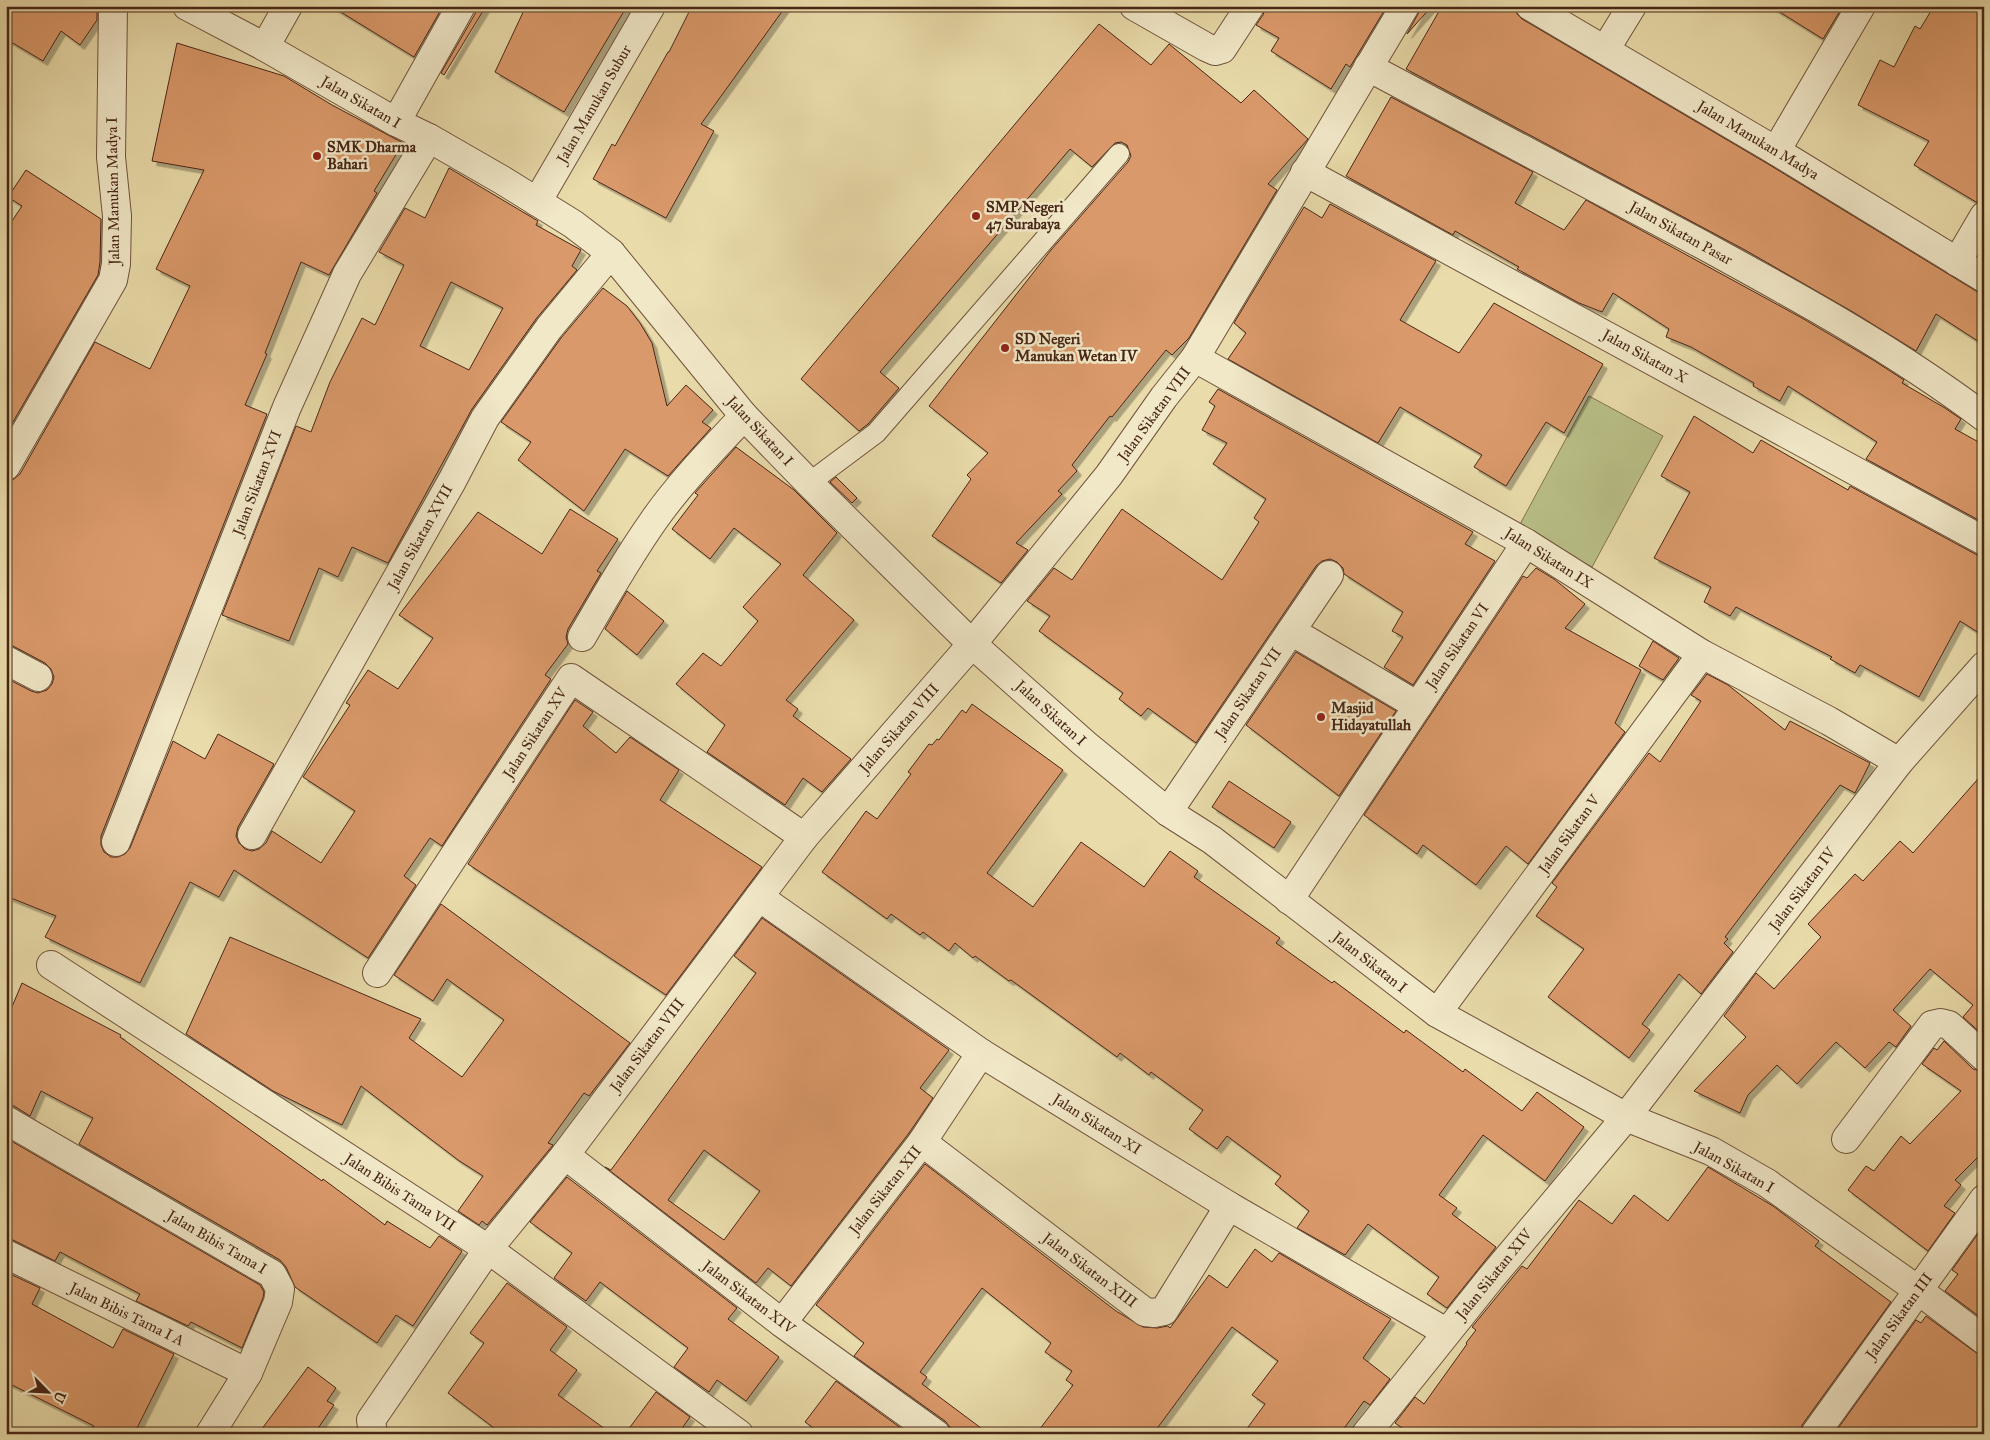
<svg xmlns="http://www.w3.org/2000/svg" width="1990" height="1440" font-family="'IM FELL Great Primer',serif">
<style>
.green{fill:#b9bf87;stroke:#80724f}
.building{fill:#da996b;stroke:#482617;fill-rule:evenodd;filter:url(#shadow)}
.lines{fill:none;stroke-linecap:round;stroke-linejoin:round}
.service-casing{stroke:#70533c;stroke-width:22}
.minor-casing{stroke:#70533c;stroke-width:30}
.service{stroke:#f1e8c8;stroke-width:20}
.minor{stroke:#f1e8c8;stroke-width:28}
.poi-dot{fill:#8f2418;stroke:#f1e8c8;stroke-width:2}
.labels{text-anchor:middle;stroke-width:5;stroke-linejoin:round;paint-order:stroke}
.street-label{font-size:15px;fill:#482617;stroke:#f1e8c8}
.poi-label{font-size:15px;font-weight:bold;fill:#482617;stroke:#f1e8c8;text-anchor:start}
</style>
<defs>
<filter id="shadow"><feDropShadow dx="4.5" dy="4.5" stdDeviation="0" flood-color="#0004"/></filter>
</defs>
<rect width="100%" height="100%" fill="#e9dbaa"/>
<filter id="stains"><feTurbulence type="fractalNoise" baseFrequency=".004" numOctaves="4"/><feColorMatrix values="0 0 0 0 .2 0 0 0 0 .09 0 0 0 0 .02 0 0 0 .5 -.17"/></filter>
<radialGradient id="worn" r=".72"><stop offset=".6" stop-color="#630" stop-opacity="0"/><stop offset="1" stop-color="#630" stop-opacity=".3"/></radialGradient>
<polygon class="green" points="1589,396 1663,436 1592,567 1518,528"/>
<g class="building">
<polygon points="6,6 97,6 97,20 80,45 61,31 43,61 6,39"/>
<polygon points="331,6 443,6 414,57"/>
<polygon points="477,6 486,6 444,75 441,73 475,14"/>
<polygon points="526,6 627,6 564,112 495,72"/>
<polygon points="692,6 786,6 701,124 714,131 666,218 593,179 612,144 615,146 668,52 669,52"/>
<polygon points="1266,6 1387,6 1350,67 1346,64 1331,89 1271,51 1279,38 1256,25 1263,15"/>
<polygon points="1421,6 1432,6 1407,34 1418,14"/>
<polygon points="1442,6 1515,7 1517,14 1522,19 1768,164 1976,291 1984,294 1984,345 1936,314 1916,351 1853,312 1745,250 1406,69"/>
<polygon points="1770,6 1843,6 1823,39"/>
<polygon points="1934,6 1984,6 1984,200 1976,202 1914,165 1929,141 1858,105 1880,60 1894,67 1915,26 1920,29"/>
<polygon points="1099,24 1151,65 1169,44 1241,103 1254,90 1308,139 1268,184 1277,190 1189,338 1172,355 1166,350 1112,417 1110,416 1072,465 1077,471 1058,491 1062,494 1016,543 1028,550 1001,583 932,536 971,479 967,475 988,453 929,406 1051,250 1128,162 1131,156 1127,145 1121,142 1115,143 1092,167 1070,149 880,372 899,388 868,424 859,431 801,379"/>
<polygon points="177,43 284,76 332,105 403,143 374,191 377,193 329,275 301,262 265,353 267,354 245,405 267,414 101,836 101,845 104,852 111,857 118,857 125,854 130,848 173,741 205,759 218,734 274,764 238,827 236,836 239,843 245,849 252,851 259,849 266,843 272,831 321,863 355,811 303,777 350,705 346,703 368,670 398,689 433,638 399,615 478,512 542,554 570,509 618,539 597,571 601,573 568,629 566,637 568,644 545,675 551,679 442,846 430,838 404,876 416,885 368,958 234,870 219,897 190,882 140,983 45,937 56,916 6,896 6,678 31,691 38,693 47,690 52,684 54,677 51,669 45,663 13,646 6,644 6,482 14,479 20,474 95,342 150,369 190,286 156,269 204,170 152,161"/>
<polygon points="1391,97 1533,172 1515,203 1564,230 1586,200 1802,318 1873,360 1904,380 1902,383 1945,408 1961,419 1955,429 1984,445 1984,523 1866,459 1877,442 1788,386 1780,401 1753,386 1754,383 1691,347 1666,337 1669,329 1613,293 1602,312 1579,303 1517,269 1519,267 1455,231 1453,235 1346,176"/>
<path d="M449,168L538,221L536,225L581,250L572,266L577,270L536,319L472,409L388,563L352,547L338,577L319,568L289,641L222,615L296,426L311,432L330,382L362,318L375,325L404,265L379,252L405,208L425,218ZM451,282L503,308L469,370L420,346Z"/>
<polygon points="26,170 101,219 100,262 98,275 6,434 6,230 22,206 8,197"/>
<polygon points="1330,204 1436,261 1400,320 1459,353 1494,303 1603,364 1564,433 1546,422 1506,486 1474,467 1482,455 1400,407 1378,443 1228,359 1246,333 1234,323 1304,207 1322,218"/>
<polygon points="603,288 627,306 640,323 652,343 667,406 686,385 713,410 702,422 711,428 668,476 625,449 584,511 518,460 531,442 501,422 561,338"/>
<polygon points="1218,389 1473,532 1465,544 1495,561 1413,685 1384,667 1403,637 1392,631 1403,612 1344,574 1343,568 1337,562 1330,559 1322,561 1316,566 1196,743 1148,708 1141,716 1119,699 1123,693 1039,631 1050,616 1027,601 1054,568 1072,580 1122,509 1222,580 1259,522 1254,518 1266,499 1213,464 1227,443 1202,430 1215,406 1209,402"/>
<polygon points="1694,416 1753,453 1761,440 1848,490 1850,486 1977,555 1984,557 1984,636 1960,621 1919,697 1860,665 1855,673 1830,659 1832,657 1736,607 1730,616 1704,602 1711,587 1654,558 1690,492 1661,476"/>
<polygon points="736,447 794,490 837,533 803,575 854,620 786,700 798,709 793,716 851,759 822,792 803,778 785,805 707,752 725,725 676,684 703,653 721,666 758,621 743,607 781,564 734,528 710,559 672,529 698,495 695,493"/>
<polygon points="836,477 857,498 852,503 830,482"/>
<polygon points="1536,568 1554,579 1585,604 1565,628 1641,670 1615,723 1625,732 1528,864 1506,846 1476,885 1423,845 1417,854 1364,815 1523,576 1527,578"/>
<polygon points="627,591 664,621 637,655 605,629"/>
<polygon points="1653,641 1679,658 1663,680 1639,666"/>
<polygon points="1296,652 1396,711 1339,796 1246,725"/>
<polygon points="1707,674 1728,685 1785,730 1790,721 1870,763 1855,793 1840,785 1725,937 1728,939 1724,943 1733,952 1701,994 1679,974 1642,1024 1650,1030 1629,1058 1548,997 1584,949 1536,916 1557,887 1552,883 1649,753 1660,762 1701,701 1691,695"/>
<polygon points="575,700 593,712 583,726 616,753 630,737 679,770 660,800 762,867 666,995 468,864"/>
<polygon points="972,704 1063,770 987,873 1033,907 1081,842 1144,887 1170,851 1198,871 1194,877 1280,938 1276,943 1332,983 1334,981 1404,1033 1406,1030 1463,1072 1465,1069 1522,1111 1537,1092 1584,1127 1545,1181 1483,1135 1439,1195 1457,1208 1452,1214 1496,1247 1447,1308 1427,1294 1439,1277 1368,1224 1345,1255 1297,1228 1309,1211 1275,1184 1281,1176 1227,1136 1217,1149 1189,1129 1203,1110 1151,1072 1149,1075 1120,1053 1117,1057 1011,980 1009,981 975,956 973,958 955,943 949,951 923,932 920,935 891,914 887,919 822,872 866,811 877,819 911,774 908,772 929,744 932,745 937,739 939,740 962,710 966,713"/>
<polygon points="1984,772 1984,1036 1963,1017 1973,1005 1930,969 1893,1010 1911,1026 1896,1047 1889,1042 1865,1068 1836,1042 1797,1084 1777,1065 1748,1095 1740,1113 1694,1091 1746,1037 1724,1016 1756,973 1774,989 1821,937 1808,924 1842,888 1855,874 1863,881 1900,841 1913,853"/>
<polygon points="1229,781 1291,822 1274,848 1212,807"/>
<polygon points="441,904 630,1043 589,1096 584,1093 548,1143 553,1145 487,1225 482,1221 479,1225 458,1211 483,1176 458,1160 361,1086 342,1125 273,1091 186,1034 230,937 421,1019 409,1038 462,1077 504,1020 447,979 433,1001 394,975"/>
<path d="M762,918L949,1050L920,1088L933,1098L909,1133L791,1286L768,1268L756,1283L605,1167L611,1170L756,973L734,956ZM704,1150L760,1191L724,1240L668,1200Z"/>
<polygon points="22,983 121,1035 120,1037 322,1181 323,1179 385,1225 387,1221 430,1248 439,1236 462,1251 413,1326 396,1315 377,1343 295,1287 286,1267 280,1260 79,1144 93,1118 41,1091 30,1116 14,1106 6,1104 6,1021"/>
<polygon points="1944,1041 1973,1069 1984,1072 1984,1151 1955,1180 1961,1185 1944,1206 1955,1213 1928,1251 1848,1190 1866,1166 1874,1171 1901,1136 1910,1144 1961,1091 1922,1064 1934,1048 1937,1050"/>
<polygon points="6,1138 260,1285 264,1292 263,1298 242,1348 191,1322 188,1326 136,1301 140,1294 60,1252 55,1261 13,1240 6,1239"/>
<polygon points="925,1164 1116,1311 1143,1327 1157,1328 1168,1326 1170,1328 1209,1275 1227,1288 1255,1249 1272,1262 1279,1253 1391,1319 1363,1358 1390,1379 1370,1405 1364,1401 1340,1434 1243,1434 1265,1404 1252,1395 1278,1361 1232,1327 1153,1434 1036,1434 1073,1385 1066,1380 1072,1371 1045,1352 1051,1343 982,1288 920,1372 927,1377 922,1384 989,1434 951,1434 950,1427 945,1421 854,1356 864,1343 816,1305"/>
<polygon points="1708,1167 1773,1206 1819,1241 1815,1246 1891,1302 1802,1425 1800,1434 1402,1434 1405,1430 1395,1423 1415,1397 1424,1404 1467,1344 1466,1343 1476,1330 1472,1327 1522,1266 1527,1269 1579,1200 1612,1224 1634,1195 1668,1221"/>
<polygon points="567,1177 737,1308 728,1319 779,1357 746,1401 717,1380 709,1392 674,1367 688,1348 600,1282 586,1301 554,1278 572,1253 530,1222"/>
<polygon points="1980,1231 1984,1234 1984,1320 1945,1291 1958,1274 1952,1270"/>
<polygon points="6,1272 40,1288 32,1304 113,1348 123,1329 174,1354 134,1434 90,1434 94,1426 6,1382"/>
<polygon points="507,1283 567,1327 550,1350 577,1370 558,1395 612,1434 502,1434 448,1393 484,1343 470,1333"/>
<polygon points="1926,1316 1975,1352 1984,1355 1984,1434 1834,1434 1916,1320 1921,1323"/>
<polygon points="308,1367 336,1388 327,1401 334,1405 314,1434 258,1434"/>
<polygon points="836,1381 909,1434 821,1434 805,1422"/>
<polygon points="656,1392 690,1417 678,1434 625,1434"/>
</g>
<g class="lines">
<defs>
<polyline id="service" points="809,483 876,433 1119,154"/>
<g id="minor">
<polyline points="187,6 265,47 396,122 429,138 502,180 573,224 611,253 744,416 809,483 972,644 1085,744 1168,812 1212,840 1437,1013 1626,1117 1711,1151 1767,1183 1918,1290 1984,1340"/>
<polyline points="1134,6 1206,47 1215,51 1222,49 1250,6"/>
<polyline points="1530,6 1776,151 1984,278"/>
<polyline points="265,47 288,6"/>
<polyline points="1605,50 1632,6"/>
<path d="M1368,67C1479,125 1590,184 1701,244C1798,297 1895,350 1984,417"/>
<polyline points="396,122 461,6"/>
<polyline points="1776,151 1861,6"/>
<polyline points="1305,172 1984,541"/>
<polyline points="537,202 651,6"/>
<polyline points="1957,262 1984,216"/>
<polyline points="1195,358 1526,543 1702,654 1829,721 1899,762"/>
<polyline points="6,466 113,280 116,264 117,216 111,157 113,6"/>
<polyline points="1291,631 1418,706"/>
<path d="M582,637C605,597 628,557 654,520C679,484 714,448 744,416"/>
<polyline points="6,660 38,677"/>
<polyline points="1168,812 1329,575"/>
<polyline points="252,835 452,481 485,418 549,328 611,253"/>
<polyline points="116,842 287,407 347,274 429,138"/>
<polyline points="759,897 981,1053 1229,1206 1446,1332"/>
<polyline points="1289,900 1526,543"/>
<polyline points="51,965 488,1249 739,1434"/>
<polyline points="377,973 571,678 804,837"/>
<polyline points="1437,1013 1702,654"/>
<polyline points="6,1120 272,1274 280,1289 278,1302 248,1373 210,1434"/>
<polyline points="1846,1139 1932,1025 1941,1023 1949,1025 1984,1057"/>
<polyline points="922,1142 1145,1312 1154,1313 1164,1311 1229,1206"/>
<polyline points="565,1155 782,1323 936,1434"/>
<polyline points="6,1254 248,1373"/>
<polyline points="782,1323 922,1142 981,1053"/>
<polyline points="373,1434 371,1420 488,1249 565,1155 804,837 972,644 1109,475 1164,397 1195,358 1405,6"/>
<polyline points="1366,1434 1490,1279 1626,1117 1899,762 1984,666"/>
<polyline points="1815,1434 1984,1199"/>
</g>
</defs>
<use href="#service" class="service-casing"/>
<use href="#minor" class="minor-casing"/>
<use href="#service" class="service"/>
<use href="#minor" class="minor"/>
</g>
<g class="poi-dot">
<circle cx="317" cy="156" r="5"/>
<circle cx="976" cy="216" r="5"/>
<circle cx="1005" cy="348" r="5"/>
<circle cx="1321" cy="717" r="5"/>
</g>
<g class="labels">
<g class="street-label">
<text transform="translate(361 102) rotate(30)" y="5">Jalan Sikatan I</text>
<text transform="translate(594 104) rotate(-60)" y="5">Jalan Manukan Subur</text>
<text transform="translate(1758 140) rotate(31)" y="5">Jalan Manukan Madya</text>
<text transform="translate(113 191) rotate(-91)" y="5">Jalan Manukan Madya I</text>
<text transform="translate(1681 233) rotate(29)" y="5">Jalan Sikatan Pasar</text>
<text transform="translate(1645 356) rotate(29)" y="5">Jalan Sikatan X</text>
<text transform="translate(1154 414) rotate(-54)" y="5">Jalan Sikatan VIII</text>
<text transform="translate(760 431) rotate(47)" y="5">Jalan Sikatan I</text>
<text transform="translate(257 483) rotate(-69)" y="5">Jalan Sikatan XVI</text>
<text transform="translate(420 537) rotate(-61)" y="5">Jalan Sikatan XVII</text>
<text transform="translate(1549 558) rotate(32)" y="5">Jalan Sikatan IX</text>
<text transform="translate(1457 646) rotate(-56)" y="5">Jalan Sikatan VI</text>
<text transform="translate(1248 693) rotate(-56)" y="5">Jalan Sikatan VII</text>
<text transform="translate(1051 713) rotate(42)" y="5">Jalan Sikatan I</text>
<text transform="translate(899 728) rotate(-49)" y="5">Jalan Sikatan VIII</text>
<text transform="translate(535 733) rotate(-57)" y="5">Jalan Sikatan XV</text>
<text transform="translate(1569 834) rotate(-54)" y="5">Jalan Sikatan V</text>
<text transform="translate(1802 889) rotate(-53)" y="5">Jalan Sikatan IV</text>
<text transform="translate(1370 962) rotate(38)" y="5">Jalan Sikatan I</text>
<text transform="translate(647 1045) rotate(-53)" y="5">Jalan Sikatan VIII</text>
<text transform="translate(1097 1124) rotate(32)" y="5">Jalan Sikatan XI</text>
<text transform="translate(1734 1167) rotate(29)" y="5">Jalan Sikatan I</text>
<text transform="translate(885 1190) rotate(-52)" y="5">Jalan Sikatan XII</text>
<text transform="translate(400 1192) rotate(33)" y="5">Jalan Bibis Tama VII</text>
<text transform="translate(217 1242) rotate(30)" y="5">Jalan Bibis Tama I</text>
<text transform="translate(1090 1270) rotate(37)" y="5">Jalan Sikatan XIII</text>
<text transform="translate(1494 1274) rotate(-51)" y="5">Jalan Sikatan XIV</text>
<text transform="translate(749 1297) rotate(37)" y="5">Jalan Sikatan XIV</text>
<text transform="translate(127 1314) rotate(26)" y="5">Jalan Bibis Tama I A</text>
<text transform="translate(1899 1316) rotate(-54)" y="5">Jalan Sikatan III</text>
</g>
<g class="poi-label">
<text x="327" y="152">SMK Dharma<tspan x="327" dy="17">Bahari</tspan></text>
<text x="986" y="212">SMP Negeri<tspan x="986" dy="17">47 Surabaya</tspan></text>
<text x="1015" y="344">SD Negeri<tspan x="1015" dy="17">Manukan Wetan IV</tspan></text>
<text x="1331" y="713">Masjid<tspan x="1331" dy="17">Hidayatullah</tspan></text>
</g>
</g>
<rect width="1990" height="1440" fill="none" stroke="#e9dbaa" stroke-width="25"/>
<rect x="8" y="8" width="1975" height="1425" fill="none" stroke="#482617" stroke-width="2.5"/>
<rect x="12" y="12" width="1965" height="1415" fill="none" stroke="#482617"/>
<g transform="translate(48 1392) rotate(114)" stroke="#f1e8c8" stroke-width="4" paint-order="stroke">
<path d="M0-4L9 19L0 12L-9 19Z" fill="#482617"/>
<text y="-8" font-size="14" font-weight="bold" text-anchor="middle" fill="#482617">U</text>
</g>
<rect width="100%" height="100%" filter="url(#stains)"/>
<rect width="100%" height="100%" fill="url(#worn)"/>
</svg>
